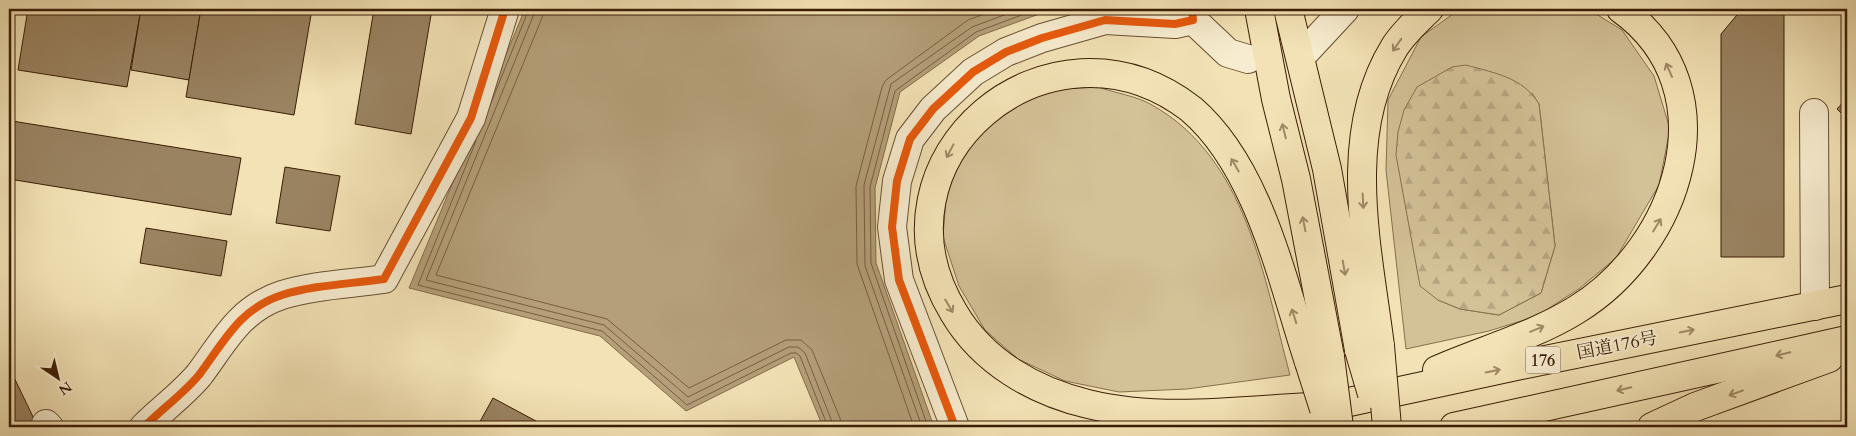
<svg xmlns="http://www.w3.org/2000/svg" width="1856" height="436" font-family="Cardo,'Noto Serif JP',serif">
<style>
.grass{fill:#d3c197;stroke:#876f4e;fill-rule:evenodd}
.forest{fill:url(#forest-firs);stroke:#876f4e}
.water{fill:#b49f79;stroke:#846b4b}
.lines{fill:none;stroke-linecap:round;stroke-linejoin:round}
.shore{stroke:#785e3f;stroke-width:1}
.building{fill:#9a8361;stroke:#3b1d05}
.minor-casing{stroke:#694e31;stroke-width:30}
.highway-casing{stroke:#3b1d05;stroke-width:30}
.minor{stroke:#f7eccf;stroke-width:28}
.highway{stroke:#f2e2b5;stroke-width:28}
.highway-bridge-casing{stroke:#3b1d05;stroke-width:30;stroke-linecap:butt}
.highway-bridge{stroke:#f2e2b5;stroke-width:28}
.cycleway-casing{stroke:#f7eccf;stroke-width:11}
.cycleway{stroke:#e8590c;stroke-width:8}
.oneway{stroke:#a08966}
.labels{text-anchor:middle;stroke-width:4;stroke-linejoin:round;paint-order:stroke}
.shield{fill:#f7eccf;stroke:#735b42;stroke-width:1}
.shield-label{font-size:16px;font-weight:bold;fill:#3b1d05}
.street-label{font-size:18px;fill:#3b1d05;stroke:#f7eccf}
</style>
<defs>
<pattern id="forest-firs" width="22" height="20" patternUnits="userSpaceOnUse" patternTransform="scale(1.25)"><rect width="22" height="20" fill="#d3c197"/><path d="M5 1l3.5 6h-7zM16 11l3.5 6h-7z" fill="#b6a581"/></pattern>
</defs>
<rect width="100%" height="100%" fill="#f2e2b5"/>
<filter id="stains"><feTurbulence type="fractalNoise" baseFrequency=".004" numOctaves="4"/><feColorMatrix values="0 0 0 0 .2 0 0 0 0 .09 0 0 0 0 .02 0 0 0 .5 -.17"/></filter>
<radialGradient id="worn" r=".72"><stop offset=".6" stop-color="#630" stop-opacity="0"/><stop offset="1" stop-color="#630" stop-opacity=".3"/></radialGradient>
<g class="grass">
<path d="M1460,9H1588L1622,30L1654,76L1670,129L1659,185L1616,258L1580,288L1537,316L1489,331L1406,349L1386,170L1388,100L1421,37ZM1532,93L1539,104L1555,246L1541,293L1499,315L1460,309L1438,300Z"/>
<path d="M1098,87C1115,93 1137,96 1152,105C1247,158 1264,279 1290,375L1187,389L1119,392L1065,381L1018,359L985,330L959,286L943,237L947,186L969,140L999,109L1041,90Z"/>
</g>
<path class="forest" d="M1466,65C1494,73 1523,77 1539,104L1555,246L1541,293L1499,315L1460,309L1438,300L1420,286L1396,155L1398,132L1404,110L1417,87L1452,67Z"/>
<polygon class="water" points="525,9 1053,9 979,36 900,92 875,188 876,263 934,427 823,427 794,357 686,411 600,336 409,288"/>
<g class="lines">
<g class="shore">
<polyline points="536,9 426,280 604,325 688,397 789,347 798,347 805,353 834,427"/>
<polyline points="543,9 542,18 436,275 607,319 689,388 786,340 801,340 812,350 840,418 841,427"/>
<polyline points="491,103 529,9"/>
<polyline points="476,141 418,285 602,331 687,405 791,353 796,353 800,356 828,427"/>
<polyline points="914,427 857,264 856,186 882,87 886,80 968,20 998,9"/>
<polyline points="922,427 865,266 864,185 891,84 972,27 1020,9"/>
<polyline points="928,427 871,263 870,187 895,91 976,32 1038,9"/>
</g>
</g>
<g class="building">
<polygon points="28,9 141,9 127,87 18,70"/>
<polygon points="141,9 201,9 189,80 131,70"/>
<polygon points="201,9 312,9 294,115 186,97"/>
<polygon points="374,9 432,9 411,134 355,124"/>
<polygon points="1742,9 1784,9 1784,257 1721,257 1721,34"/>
<polygon points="1847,98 1847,119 1837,109"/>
<polygon points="12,121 241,158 231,215 9,179 9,138"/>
<polygon points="285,167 340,176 330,231 276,223"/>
<polygon points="146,228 227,241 221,276 140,263"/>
<polygon points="9,367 35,421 22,427 9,427"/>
<polygon points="493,398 547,427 477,427"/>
</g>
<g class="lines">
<defs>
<g id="minor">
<polyline points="1192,9 1193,20 1228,53 1248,59"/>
<polyline points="1306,51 1345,9"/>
<polyline points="1814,113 1815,306"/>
<polyline points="46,424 49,427"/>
<path d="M144,427C161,410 183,394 199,375C224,342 239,309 282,295C314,285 350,284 384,279L471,118L505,9"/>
<polyline points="955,427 899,280 892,227 897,181 910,139 933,109 973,72 1006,52 1042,38 1105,20 1175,24 1193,20"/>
</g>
<g id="highway">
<polyline points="1259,9 1276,99 1296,179 1330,357"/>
<polyline points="1288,9 1327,169 1359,350"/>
<path d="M1380,346C1368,250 1340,136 1394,48C1403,33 1417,21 1429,9"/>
<path d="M1309,362C1282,281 1259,167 1191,109C1050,0 860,159 954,313C983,362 1034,391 1088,404C1165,423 1251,409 1329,406"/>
<path d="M1437,370C1483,350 1534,336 1576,310C1678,248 1733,90 1621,9"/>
<polyline points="1312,410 1516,366 1847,299"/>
<polyline points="1454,427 1847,340"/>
<polyline points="1652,427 1695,407 1829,358"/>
</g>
</defs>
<use href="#minor" class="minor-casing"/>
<use href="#highway" class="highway-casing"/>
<use href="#minor" class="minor"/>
<use href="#highway" class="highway"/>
<defs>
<g id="highway-bridge">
<polyline points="1380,346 1387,427"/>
<polyline points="1359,350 1372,394"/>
<polyline points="1330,357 1339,427"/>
<polyline points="1309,362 1324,409"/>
</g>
</defs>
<use href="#highway-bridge" class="highway-bridge-casing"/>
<use href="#highway-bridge" class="highway-bridge"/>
<defs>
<g id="cycleway">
<path d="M144,427C161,410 183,394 199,375C224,342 239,309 282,295C314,285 350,284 384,279L471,118L505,9"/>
<polyline points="955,427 899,280 892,227 897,181 910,139 933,109 973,72 1006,52 1042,38 1105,20 1175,24 1193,20 1192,9"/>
</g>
</defs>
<use href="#cycleway" class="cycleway-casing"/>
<use href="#cycleway" class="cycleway"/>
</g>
<defs><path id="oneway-shaft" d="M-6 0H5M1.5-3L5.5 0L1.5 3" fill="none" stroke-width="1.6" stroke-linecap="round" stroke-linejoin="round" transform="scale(1.25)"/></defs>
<g class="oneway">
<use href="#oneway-shaft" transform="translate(1397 45) rotate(125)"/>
<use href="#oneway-shaft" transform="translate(1669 70) rotate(-114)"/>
<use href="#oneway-shaft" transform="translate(1284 131) rotate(-104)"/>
<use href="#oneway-shaft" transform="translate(950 151) rotate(118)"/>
<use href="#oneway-shaft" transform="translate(1235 165) rotate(-120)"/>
<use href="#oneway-shaft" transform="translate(1363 201) rotate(87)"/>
<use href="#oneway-shaft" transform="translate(1304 224) rotate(-101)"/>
<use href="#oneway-shaft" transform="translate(1657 225) rotate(-59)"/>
<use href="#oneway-shaft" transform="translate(1344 268) rotate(80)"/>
<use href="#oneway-shaft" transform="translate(949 306) rotate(59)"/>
<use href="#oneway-shaft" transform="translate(1294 316) rotate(-108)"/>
<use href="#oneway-shaft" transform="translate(1537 329) rotate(-23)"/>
<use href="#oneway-shaft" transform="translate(1687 331) rotate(-11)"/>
<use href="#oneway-shaft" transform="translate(1783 354) rotate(167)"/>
<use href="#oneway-shaft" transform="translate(1493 371) rotate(-12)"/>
<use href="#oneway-shaft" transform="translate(1624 389) rotate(167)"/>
<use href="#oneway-shaft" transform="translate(1736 393) rotate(160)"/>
</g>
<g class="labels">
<rect class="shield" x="1525.5" y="346.5" width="35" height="27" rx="4"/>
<g class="shield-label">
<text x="1543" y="366">176</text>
</g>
<g class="street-label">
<text transform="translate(1617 345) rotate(-11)" y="6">国道176号</text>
</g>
</g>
<rect width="1856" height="436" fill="none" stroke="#f2e2b5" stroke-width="30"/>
<rect x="10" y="10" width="1836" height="416" fill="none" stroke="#3b1d05" stroke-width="2.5"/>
<rect x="15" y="15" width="1826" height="406" fill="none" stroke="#3b1d05"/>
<g transform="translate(58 378) rotate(145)" stroke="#f7eccf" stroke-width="4" paint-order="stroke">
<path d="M0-4L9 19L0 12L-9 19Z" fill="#3b1d05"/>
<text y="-8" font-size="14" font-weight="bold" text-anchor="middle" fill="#3b1d05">N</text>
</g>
<rect width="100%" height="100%" filter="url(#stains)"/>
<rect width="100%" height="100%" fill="url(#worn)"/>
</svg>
